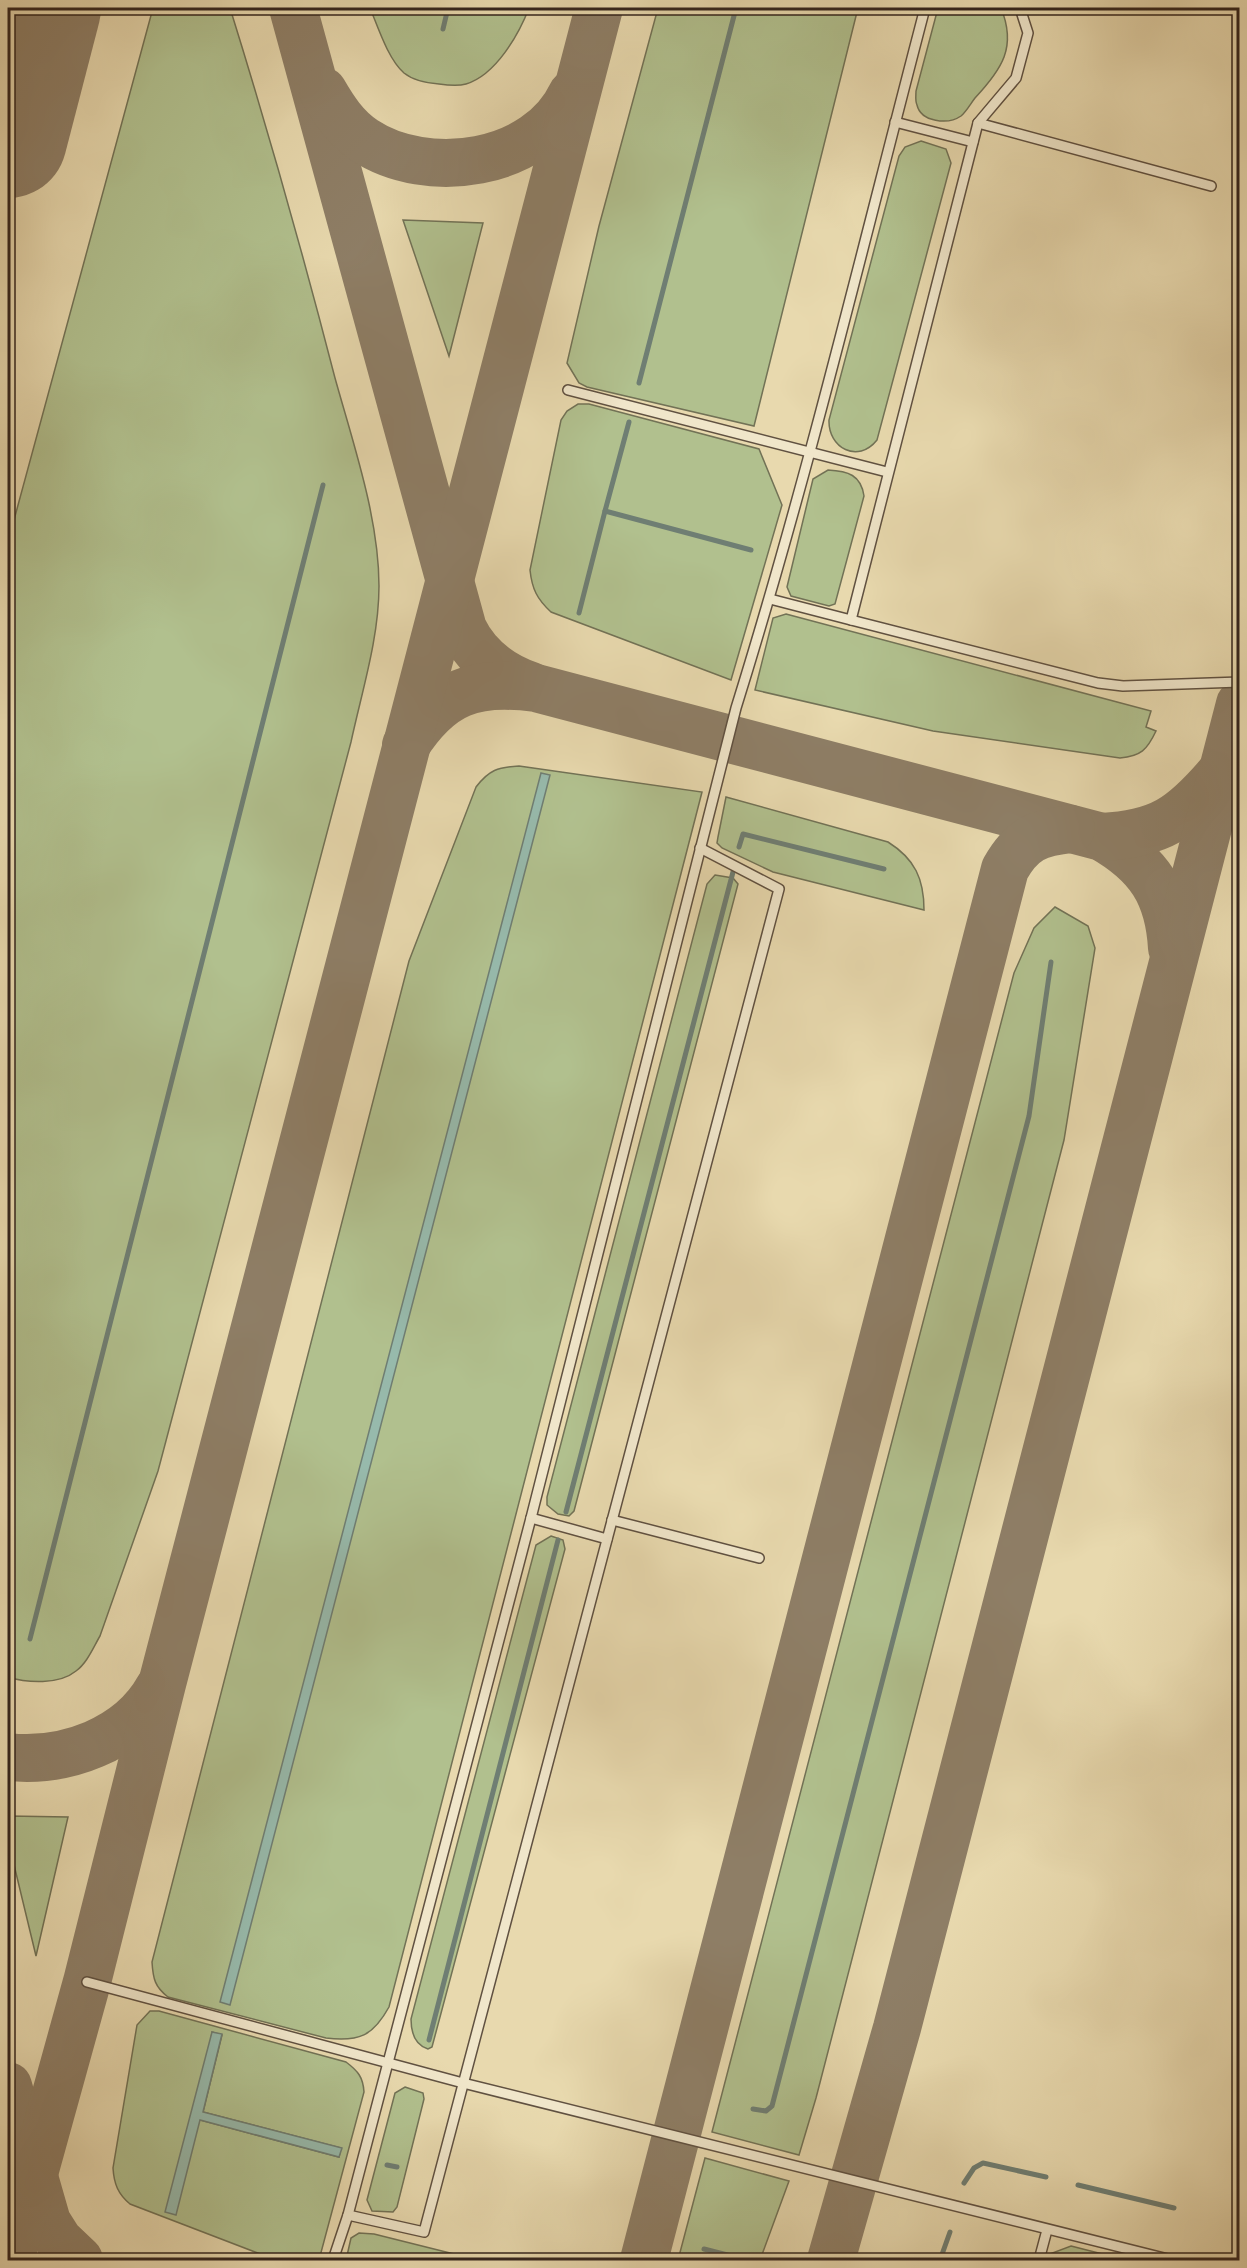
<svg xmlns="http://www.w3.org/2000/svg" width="1247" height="2268" font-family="Alegreya,serif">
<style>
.green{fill:#b1c08e;stroke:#727256;stroke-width:1.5;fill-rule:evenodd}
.water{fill:#97baac;stroke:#6f7e73;stroke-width:1.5}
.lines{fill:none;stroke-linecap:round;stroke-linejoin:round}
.stream{stroke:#6f7e73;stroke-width:5}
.taxiway{stroke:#8e7e66;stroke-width:48}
.runway{stroke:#8e7e66;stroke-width:118}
.lane-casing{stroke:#605141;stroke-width:12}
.lane{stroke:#f0e6ca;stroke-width:9}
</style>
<rect width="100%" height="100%" fill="#e8d9ae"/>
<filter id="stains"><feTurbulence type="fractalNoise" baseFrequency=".00333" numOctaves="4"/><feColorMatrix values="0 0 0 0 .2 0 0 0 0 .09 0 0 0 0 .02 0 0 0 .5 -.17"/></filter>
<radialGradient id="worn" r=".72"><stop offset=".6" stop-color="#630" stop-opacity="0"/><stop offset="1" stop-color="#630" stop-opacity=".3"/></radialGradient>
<g class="green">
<path d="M153,8H230C268,130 303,254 335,378C353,443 379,518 379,586C379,638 362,691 351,742L158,1471L100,1636C93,1648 87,1663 76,1671C59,1685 27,1683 8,1677V542Z"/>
<path d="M370,8H529C519,34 496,75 466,84C459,86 446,85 439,84C426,83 414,81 404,73C388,59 378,27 370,8Z"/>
<polygon points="658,8 858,8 754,426 587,387 579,383 567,363 599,226"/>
<path d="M938,8H1001C1017,47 1002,69 975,98C971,103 966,112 961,116C948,125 921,122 917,105C915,101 916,95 916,91Z"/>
<path d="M921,141L946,149L951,163L877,440C858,464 828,448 829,420L899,156L905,147Z"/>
<polygon points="403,220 483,223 449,356"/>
<path d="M578,404H589L759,449L782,505L731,680L551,612C537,599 532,589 530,570L561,420L567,411Z"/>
<path d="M828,470C848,471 861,475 864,496L835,604L829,606L791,596L787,587L813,479Z"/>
<path d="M786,614L1151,711L1146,727L1156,731C1147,750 1141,756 1120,758L933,731L755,690L773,618Z"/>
<path d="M519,766L702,792L389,2007C373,2036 359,2042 326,2038L168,1997C155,1987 153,1979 152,1962L409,961L476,787C489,770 498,767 519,766Z"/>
<path d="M726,797L888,842C915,859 924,879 924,910L773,872L722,848L717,843L718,837Z"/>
<polygon points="715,875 733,878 738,884 574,1511 569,1516 558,1514 547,1505 547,1497 707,884"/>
<polygon points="1055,907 1088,926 1095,948 1064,1140 816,2098 799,2155 712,2132 1014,973 1034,928"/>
<path d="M551,1536L563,1540L565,1549L432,2047L428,2049C415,2045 411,2033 411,2019L536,1545Z"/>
<polygon points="8,1816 68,1817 36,1956 8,1840"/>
<path d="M150,2011H159L346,2062C358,2071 363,2077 364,2092L319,2260H276L130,2204C118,2194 114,2184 113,2168L137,2025ZM212,2032L222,2035L203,2112L341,2148L339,2157L200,2120Z"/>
<polygon points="405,2087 423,2093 424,2099 397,2207 393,2212 372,2211 367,2200 395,2093"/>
<polygon points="705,2158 789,2181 760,2260 678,2260"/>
<polygon points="359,2233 374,2234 478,2260 346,2260 351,2238"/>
<polygon points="1071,2246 1126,2260 1046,2260 1047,2255"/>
</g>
<g class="water">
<polygon points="541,773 550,775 230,2005 220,2002"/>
<polygon points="212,2032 222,2034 203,2112 342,2148 339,2157 200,2120 176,2215 165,2212"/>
</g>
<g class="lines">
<g class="stream">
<polyline points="443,29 448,8"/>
<polyline points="639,383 736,8"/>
<polyline points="605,511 629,422"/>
<polyline points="579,613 605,511 751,550"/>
<polyline points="739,847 743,834 884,869"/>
<polyline points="566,1512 733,872"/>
<polyline points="30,1639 323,485"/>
<polyline points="429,2040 558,1540"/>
<polyline points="753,2109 766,2111 772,2106 1029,1116 1051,962"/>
<polyline points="387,2165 397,2167"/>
<polyline points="964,2183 974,2168 983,2163 1046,2177"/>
<polyline points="1078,2185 1174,2208"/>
<polyline points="704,2249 747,2260"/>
<polyline points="940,2260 950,2232"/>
</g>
<g class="taxiway">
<path d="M293,8L463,629C477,658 502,676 531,686"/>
<path d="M323,91C334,110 345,127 364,140C427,182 538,166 572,94"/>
<path d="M406,745C441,691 474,680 536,688L1102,837C1149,864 1169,894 1172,948"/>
<path d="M1102,837C1160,834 1182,818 1219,775"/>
<path d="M8,1757C65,1763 130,1740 159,1688"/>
<polyline points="8,2086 47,2222 59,2241 79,2260"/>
<polyline points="10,2260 87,1982 162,1684 599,8"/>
<path d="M644,2260L1005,869C1022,839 1037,833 1071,829"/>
<polyline points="831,2260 897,2028 1240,704"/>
</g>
<polyline class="runway" points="8,139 42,8"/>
<defs>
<g id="lane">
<polyline points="895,122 973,142"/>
<polyline points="978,123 1211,186"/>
<polyline points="568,390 887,472"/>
<polyline points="770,599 851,620 978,123 1016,78 1028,33 1020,8"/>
<polyline points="851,620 1098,683 1123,686 1240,682"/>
<polyline points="531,1518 607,1539"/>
<polyline points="612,1520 759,1558"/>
<polyline points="87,1982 463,2083 1172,2260"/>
<polyline points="348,2215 424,2232 779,889 700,848"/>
<path d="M333,2260L348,2215L531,1518L736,708C808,477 864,241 925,8"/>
<polyline points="1039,2260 1047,2230"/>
</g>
</defs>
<use href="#lane" class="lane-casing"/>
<use href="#lane" class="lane"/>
</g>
<rect width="1247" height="2268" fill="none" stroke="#e8d9ae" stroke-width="30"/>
<rect x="9" y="9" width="1229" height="2250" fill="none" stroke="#33241d" stroke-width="3"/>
<rect x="15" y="15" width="1217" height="2238" fill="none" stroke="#33241d" stroke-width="1.5"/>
<rect width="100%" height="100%" filter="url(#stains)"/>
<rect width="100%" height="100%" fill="url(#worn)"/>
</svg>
